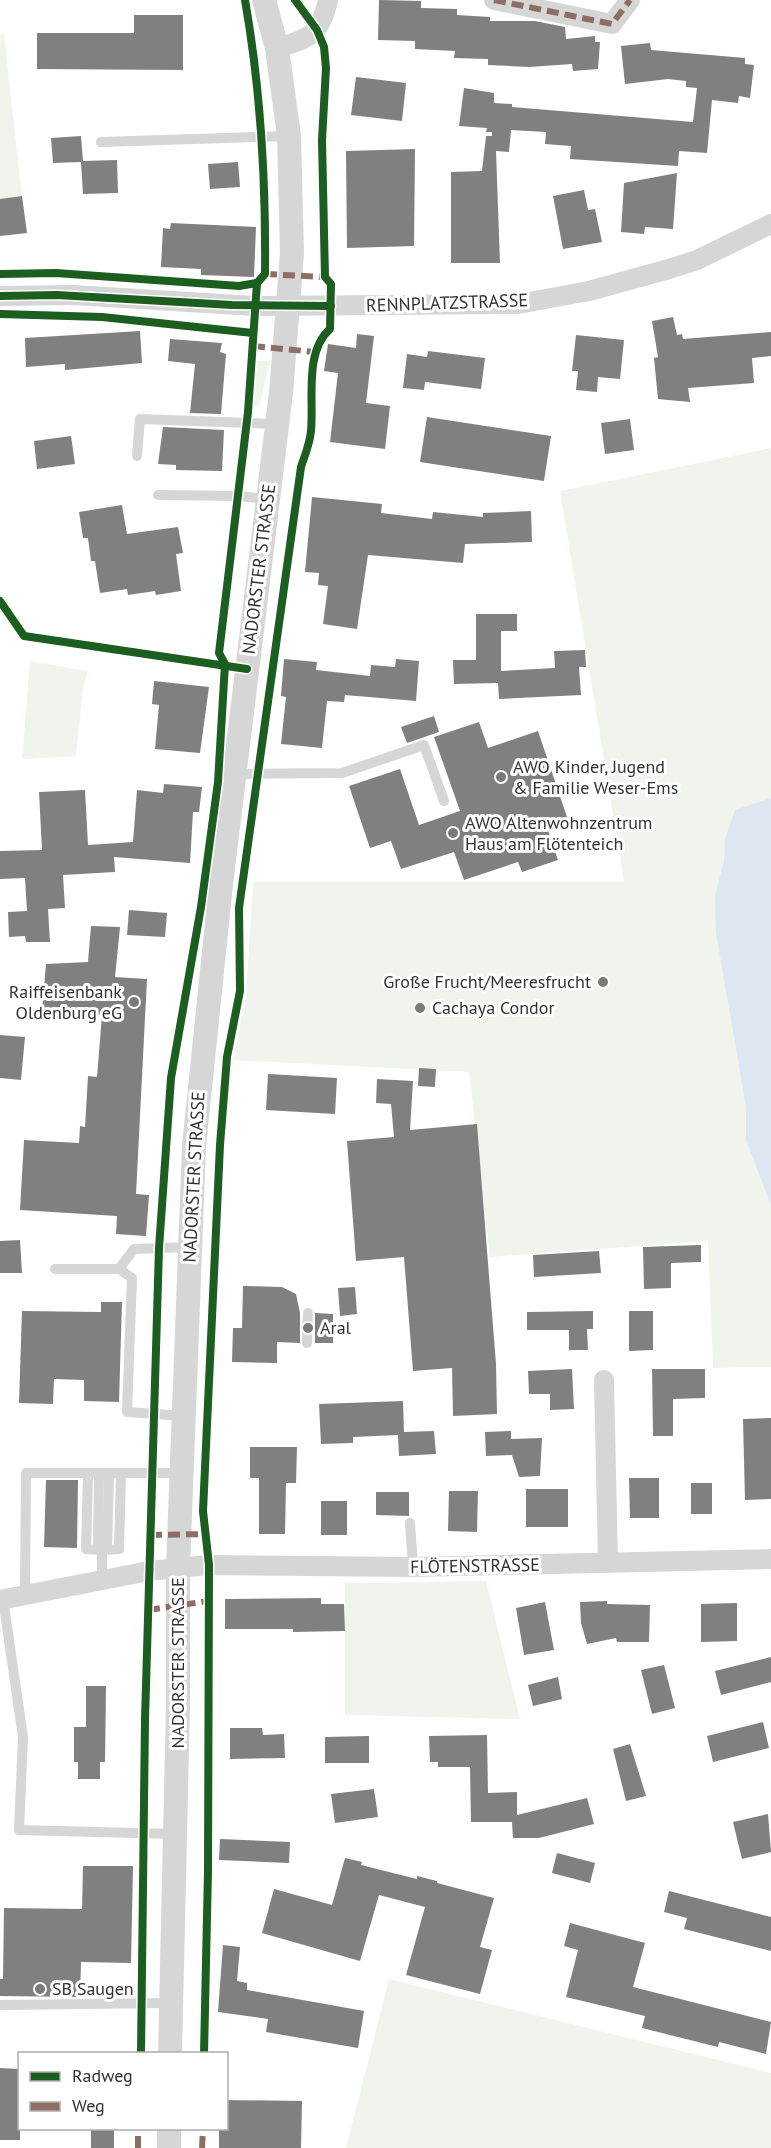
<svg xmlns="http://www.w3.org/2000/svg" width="771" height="2148" font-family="'PT Sans',sans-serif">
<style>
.green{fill:#f0f4ed}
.water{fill:#dde7f2}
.building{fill:#808080}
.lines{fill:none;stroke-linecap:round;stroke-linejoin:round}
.service{stroke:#d6d6d6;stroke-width:10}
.minor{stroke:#d6d6d6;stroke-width:20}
.tertiary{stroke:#d6d6d6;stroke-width:24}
.quiet{stroke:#8d6e63;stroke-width:6;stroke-dasharray:12 6;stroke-linecap:butt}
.cycleway-casing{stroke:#fff;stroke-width:11}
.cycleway{stroke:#1b5e20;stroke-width:8}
.poi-dot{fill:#7a7a7a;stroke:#fff;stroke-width:2}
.labels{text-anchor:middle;stroke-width:6;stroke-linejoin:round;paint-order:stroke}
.street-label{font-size:18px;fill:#323232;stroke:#fff}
.poi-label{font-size:18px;fill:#323232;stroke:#fff;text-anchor:start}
</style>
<rect width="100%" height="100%" fill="#fff"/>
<g class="green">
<polygon points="4,34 22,196 0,199 0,35"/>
<polygon points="257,361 270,361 259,407 252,405"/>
<polygon points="771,448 771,1367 713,1368 708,1241 490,1257 469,1072 233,1060 246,995 253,882 624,882 560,491"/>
<polygon points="30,661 88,671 83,687 76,756 22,759"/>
<polygon points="486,1581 520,1719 345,1715 345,1583"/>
<polygon points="389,1979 771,2073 771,2148 346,2148"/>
</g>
<polygon class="water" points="771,798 771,1205 746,1140 746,1107 716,933 715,896 724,861 725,839 735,810"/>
<g class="building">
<polygon points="379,0 421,1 421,8 457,9 457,15 490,17 490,21 535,21 565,27 566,39 595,36 595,42 600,42 598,69 573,71 572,64 529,67 488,65 488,59 454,58 455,51 415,49 415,41 378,40"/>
<polygon points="134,15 183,15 183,70 37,69 37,33 134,33"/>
<polygon points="650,43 651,50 745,58 745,64 754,65 750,98 739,96 738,103 712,100 707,153 679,151 678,166 570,159 571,146 545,144 546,132 511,130 509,152 496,151 500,263 451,263 451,172 482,171 486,136 492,136 492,132 486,132 487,128 459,126 464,88 494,93 494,103 512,104 512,107 693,122 697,88 686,87 686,81 668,79 625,84 621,46"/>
<polygon points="356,77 406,83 402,121 351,115"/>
<polygon points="81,136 83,161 117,160 118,193 83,194 81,162 53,163 51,138"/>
<polygon points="415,149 414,246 347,248 346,151"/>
<polygon points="238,162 240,187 210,189 208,164"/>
<polygon points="677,173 673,229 645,227 644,234 621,232 624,183"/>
<polygon points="584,190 588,210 595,209 602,242 563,249 553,196"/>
<polygon points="22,196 27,233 0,236 0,199"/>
<polygon points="171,223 256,227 254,277 201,275 201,269 161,267 163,228 170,229"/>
<polygon points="673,317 677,335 682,334 683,339 771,332 771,356 752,358 754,383 688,388 690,402 658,399 654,358 658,357 652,321"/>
<polygon points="140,331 142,363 65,370 65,364 26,367 25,338"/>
<polygon points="357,334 374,336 366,403 390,406 385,449 330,442 338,373 324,371 328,344 356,348"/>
<polygon points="576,335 624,340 620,379 598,377 597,392 576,390 578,371 572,371"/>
<polygon points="170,339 222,343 220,352 226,354 221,414 190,413 195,364 168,361"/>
<polygon points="428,351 485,358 481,389 425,382 424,390 403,388 407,354 427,357"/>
<polygon points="427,417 551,436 544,481 420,462"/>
<polygon points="630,419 634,450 605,454 601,423"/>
<polygon points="163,427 224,430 222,471 176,470 176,465 158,464"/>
<polygon points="71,436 75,464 37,469 34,441"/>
<polygon points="312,497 382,504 381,513 432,519 433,512 483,517 483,513 531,511 532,542 465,544 463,563 368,555 357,629 323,624 328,586 318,585 319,573 305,572"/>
<polygon points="122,505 127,534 178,527 183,553 176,554 181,591 156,595 155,591 128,595 127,589 100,593 95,561 91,561 88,538 83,538 79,512"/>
<polygon points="476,614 517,614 517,631 501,631 501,671 555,668 554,651 585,650 586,667 579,667 581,695 499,699 498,683 454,684 453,660 476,660"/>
<polygon points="284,659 317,662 316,670 370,676 371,665 395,667 396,659 419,661 416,701 345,695 344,702 327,701 322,748 281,744 286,697 281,696"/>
<polygon points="154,681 209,687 200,753 155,749 159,705 152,704"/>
<polygon points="434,716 439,732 407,743 401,727"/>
<polygon points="479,722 488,748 538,731 568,820 547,827 558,860 522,872 518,862 464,880 454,852 401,869 391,841 370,848 349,786 400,769 419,825 460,811 434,737"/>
<polygon points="164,784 202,787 199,812 193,812 190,863 114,857 115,872 63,875 65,908 48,909 50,942 26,942 25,936 9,937 8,912 27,911 25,878 0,879 0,851 42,850 39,792 85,790 88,845 133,842 137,790 163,793"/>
<polygon points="129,910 167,913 165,937 127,935"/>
<polygon points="91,926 120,927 115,977 147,979 136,1194 149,1195 146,1236 116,1234 117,1216 20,1210 24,1140 79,1143 80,1126 85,1127 88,1076 97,1077 102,1015 42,1011 46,964 88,962"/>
<polygon points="0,1035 25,1037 21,1080 0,1078"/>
<polygon points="419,1068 436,1069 435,1087 418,1086"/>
<polygon points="268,1074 337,1078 335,1114 266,1110"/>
<polygon points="377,1079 413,1081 410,1130 477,1124 496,1364 497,1414 453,1416 452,1368 413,1371 404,1257 356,1261 347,1141 394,1137 391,1104 376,1103"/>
<polygon points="20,1240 22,1273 0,1273 0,1241"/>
<polygon points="701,1245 701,1262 671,1263 671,1288 644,1289 643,1247"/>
<polygon points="599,1251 601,1273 534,1277 533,1255"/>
<polygon points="243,1286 282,1287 296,1294 300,1313 300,1343 277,1342 277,1363 232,1362 233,1328 242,1328"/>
<polygon points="355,1287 357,1314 340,1316 338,1288"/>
<polygon points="101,1302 122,1302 119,1402 84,1401 84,1380 54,1379 53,1404 19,1403 22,1311 101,1312"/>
<polygon points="593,1311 593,1329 587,1329 588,1350 569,1350 569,1330 527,1330 527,1312"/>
<polygon points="629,1311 653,1311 653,1350 629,1351"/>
<polygon points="315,1313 333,1314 333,1343 315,1343"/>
<polygon points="572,1369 574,1409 550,1410 550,1394 529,1394 528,1371"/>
<polygon points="652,1369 705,1369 705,1398 673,1399 673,1436 653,1436"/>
<polygon points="403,1401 404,1432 434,1431 436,1454 399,1456 398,1435 353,1437 353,1443 321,1444 319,1404"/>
<polygon points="771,1418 771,1499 745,1500 743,1419"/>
<polygon points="511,1431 511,1439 542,1438 540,1476 519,1477 512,1455 486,1456 485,1432"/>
<polygon points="250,1447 297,1447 296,1483 286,1483 285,1534 259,1534 259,1478 250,1478"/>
<polygon points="629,1478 659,1478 659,1518 630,1518"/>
<polygon points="46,1480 78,1480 77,1548 44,1547"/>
<rect x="691" y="1483" width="21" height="31"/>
<rect x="526" y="1489" width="42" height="38"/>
<polygon points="449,1491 478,1491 477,1532 448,1531"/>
<polygon points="376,1492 409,1492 409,1516 376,1515"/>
<rect x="321" y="1501" width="26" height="34"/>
<polygon points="321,1598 321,1604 344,1604 345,1631 293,1632 293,1629 225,1629 225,1599"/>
<polygon points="607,1601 607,1604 650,1605 649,1642 617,1642 616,1638 587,1644 581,1623 580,1602"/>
<polygon points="545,1602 554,1650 524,1655 516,1608"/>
<polygon points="737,1603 737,1641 701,1642 701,1604"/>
<polygon points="771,1657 771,1682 721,1695 715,1671"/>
<polygon points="664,1665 675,1708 652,1714 641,1670"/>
<polygon points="558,1677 562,1699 533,1706 528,1685"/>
<polygon points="86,1686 106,1686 105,1762 100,1762 100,1779 78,1779 78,1762 74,1762 74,1727 86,1727"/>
<polygon points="763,1722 769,1748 713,1762 707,1736"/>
<polygon points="230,1728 262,1728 263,1735 284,1734 285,1758 230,1759"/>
<polygon points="487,1735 488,1793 517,1792 517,1815 587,1798 594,1824 539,1838 513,1838 512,1822 471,1822 470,1767 438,1767 438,1762 430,1762 429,1736"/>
<polygon points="369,1736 369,1763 325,1763 325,1737"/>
<polygon points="630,1744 646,1796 626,1801 613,1749"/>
<polygon points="374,1789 378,1817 335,1823 331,1794"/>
<polygon points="768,1814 771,1852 742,1859 733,1822"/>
<polygon points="220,1839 290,1842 289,1863 219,1860"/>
<polygon points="557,1853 595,1863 590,1883 552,1873"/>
<polygon points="345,1858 362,1862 361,1865 417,1879 417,1876 437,1881 437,1883 494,1898 480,1947 492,1950 480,1994 406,1975 425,1907 379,1895 360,1961 262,1933 274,1889 332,1905"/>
<polygon points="83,1866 133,1866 131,1963 81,1962 80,1997 0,1996 0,1979 3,1979 4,1908 82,1909"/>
<polygon points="669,1891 771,1917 771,1951 684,1929 687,1918 664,1912"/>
<polygon points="570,1923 645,1943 633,1987 771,2022 766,2054 719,2042 718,2047 642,2028 645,2016 566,1997 578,1950 564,1946"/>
<polygon points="223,1945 240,1947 237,1981 247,1983 247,1990 364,2011 358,2048 266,2032 268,2019 218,2012"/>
<polygon points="0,2068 20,2069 20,2140 0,2140"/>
<polygon points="226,2100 302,2101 301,2148 219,2148 219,2128 226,2128"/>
<rect x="91" y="2128" width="23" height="20"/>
</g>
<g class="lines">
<g class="service">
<polyline points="101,142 289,136"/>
<polyline points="137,456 140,419 277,424"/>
<polyline points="158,495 239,496 267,499"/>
<polyline points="236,774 342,773 424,745 444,801"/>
<polyline points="55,1269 119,1269 134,1249 190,1247"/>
<polyline points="119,1269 132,1278 127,1412 185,1416"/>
<polyline points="307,1343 308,1313"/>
<polyline points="88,1474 86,1549 102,1550 102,1581"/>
<polyline points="410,1523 413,1567"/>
<polyline points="98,1549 99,1474"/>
<polyline points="107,1549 109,1474"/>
<polyline points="102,1550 119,1549 121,1474"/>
<polyline points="25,1595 26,1473 183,1473"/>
<polyline points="3,1599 23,1737 19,1830 175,1834"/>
<polyline points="0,2005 171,2003"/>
</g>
<g class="minor">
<polyline points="494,0 612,24 630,0"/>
<path d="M277,48C309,39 321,34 328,0"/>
<polyline points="0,296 73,295 255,306 518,304 589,291 669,269 697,260 771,224"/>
<polyline points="604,1380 608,1563"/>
<polyline points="0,1600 149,1571 209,1565 413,1567 771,1559"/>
</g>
<g class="tertiary">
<polyline points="170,2054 178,1704 178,1568 194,1146 221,884 281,393 292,253 289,136 277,48 264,0"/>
<polyline points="169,2148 169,2128"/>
</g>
<g class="quiet">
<polyline points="494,0 612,24 630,0"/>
<polyline points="265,274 325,277"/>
<polyline points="253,346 315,352"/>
<polyline points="150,1535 207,1534"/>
<polyline points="148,1610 208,1601"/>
<polyline points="138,2148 138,2128"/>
<polyline points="202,2148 203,2128"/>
</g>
<defs>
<g id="cycleway">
<polyline points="0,274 56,273 239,286 257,283"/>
<polyline points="0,296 57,295 232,305 331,306"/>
<polyline points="0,314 102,317 253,333"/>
<polyline points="0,601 24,636 247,669"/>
<path d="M141,2054L145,1719L159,1248L171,1078L201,907L218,782L225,664L219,653L248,412L257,283L265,274C266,182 261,91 245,0"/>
<path d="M204,2054L208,1871L209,1565L203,1511L220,1145L227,1057L240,991L239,908L301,467C305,455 310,443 311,431C314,399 304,352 330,329L331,284L325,277L322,140L326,68L324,47L317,30L295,0"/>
</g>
</defs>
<use href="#cycleway" class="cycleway-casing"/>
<use href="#cycleway" class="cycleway"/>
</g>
<g class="poi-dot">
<circle cx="501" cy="777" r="6"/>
<circle cx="453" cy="833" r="6"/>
<circle cx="603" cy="982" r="6"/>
<circle cx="134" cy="1002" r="6"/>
<circle cx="420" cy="1008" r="6"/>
<circle cx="308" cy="1328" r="6"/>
<circle cx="40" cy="1989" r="6"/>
</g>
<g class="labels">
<g class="street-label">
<text transform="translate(447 303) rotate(-2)" y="6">RENNPLATZSTRASSE</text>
<text transform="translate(259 569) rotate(-83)" y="6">NADORSTER STRASSE</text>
<text transform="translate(194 1177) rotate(-87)" y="6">NADORSTER STRASSE</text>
<text transform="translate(475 1566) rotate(-1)" y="6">FLÖTENSTRASSE</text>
<text transform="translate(178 1663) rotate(-90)" y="6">NADORSTER STRASSE</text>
</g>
<g class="poi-label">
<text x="513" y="773">AWO Kinder, Jugend<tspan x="513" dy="21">&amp; Familie Weser-Ems</tspan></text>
<text x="465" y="829">AWO Altenwohnzentrum<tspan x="465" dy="21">Haus am Flötenteich</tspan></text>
<text x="591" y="988" text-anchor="end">Große Frucht/Meeresfrucht</text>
<text x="122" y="998" text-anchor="end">Raiffeisenbank<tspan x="122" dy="21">Oldenburg eG</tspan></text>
<text x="432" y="1014">Cachaya Condor</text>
<text x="320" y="1334">Aral</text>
<text x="52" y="1995">SB Saugen</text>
</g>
</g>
<rect x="18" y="2052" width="210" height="78" fill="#ffffff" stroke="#adadad" stroke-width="1.5"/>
<rect x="30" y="2072" width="30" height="9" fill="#1b5e20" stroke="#adadad" stroke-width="1.5"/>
<text x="72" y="2082" font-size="18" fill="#323232">Radweg</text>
<rect x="30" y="2102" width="30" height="9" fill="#8d6e63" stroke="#adadad" stroke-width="1.5"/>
<text x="72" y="2112" font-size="18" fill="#323232">Weg</text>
</svg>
